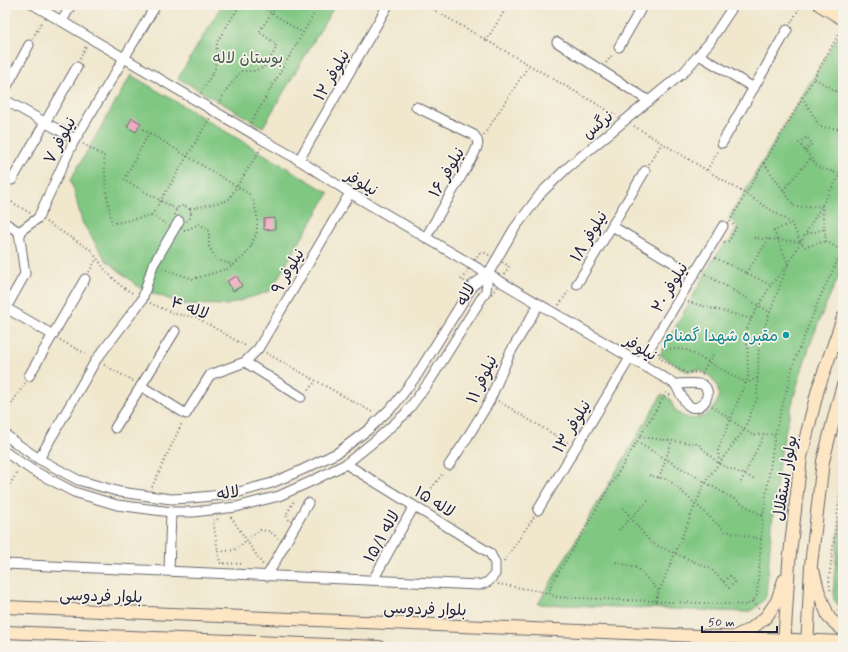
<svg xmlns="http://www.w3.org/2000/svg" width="848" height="652" font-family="Mynerve,'Playpen Sans Arabic',sans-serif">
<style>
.green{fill:#80c782;stroke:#51745e}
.building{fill:#efa1bf}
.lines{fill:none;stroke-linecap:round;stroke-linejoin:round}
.street-casing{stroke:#6a676e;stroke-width:11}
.secondary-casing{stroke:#6a676e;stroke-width:14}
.path{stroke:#6a676e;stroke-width:2;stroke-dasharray:1 3;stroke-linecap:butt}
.street{stroke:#fff;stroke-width:9}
.secondary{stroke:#fce6c4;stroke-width:12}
.culture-dot{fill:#0f9aa8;stroke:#f7f3e8;stroke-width:1.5}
.labels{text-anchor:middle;stroke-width:3.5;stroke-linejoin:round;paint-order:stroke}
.park-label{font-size:16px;fill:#435c54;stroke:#f7f3e8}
.street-label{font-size:16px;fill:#22223b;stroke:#f7f3e8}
.culture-label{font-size:16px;fill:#0d838f;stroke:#f7f3e8;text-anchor:end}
</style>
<rect width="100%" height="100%" fill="#f7f3e8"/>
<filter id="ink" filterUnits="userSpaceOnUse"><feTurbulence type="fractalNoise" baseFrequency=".025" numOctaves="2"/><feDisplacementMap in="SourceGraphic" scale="8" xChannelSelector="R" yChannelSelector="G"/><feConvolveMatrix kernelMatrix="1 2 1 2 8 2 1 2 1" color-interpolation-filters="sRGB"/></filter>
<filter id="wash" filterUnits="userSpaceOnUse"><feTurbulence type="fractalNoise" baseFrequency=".012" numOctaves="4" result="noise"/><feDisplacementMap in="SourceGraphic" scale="16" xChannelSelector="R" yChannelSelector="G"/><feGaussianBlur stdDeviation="0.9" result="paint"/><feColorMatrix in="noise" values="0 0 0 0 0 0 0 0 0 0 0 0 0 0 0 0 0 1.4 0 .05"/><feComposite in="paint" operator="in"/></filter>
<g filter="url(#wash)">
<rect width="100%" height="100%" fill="#f0e7cd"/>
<g class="green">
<polygon points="222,5 335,5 263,127 178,78"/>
<path d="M838,36L843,40V268C813,327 792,393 780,458C778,469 777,480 776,491C771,526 769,561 766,597C760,604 756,609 747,612L538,604L662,394L670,399L674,408L682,416L693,419L704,416L714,408L719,397L717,385L710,376L701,370L686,371L660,355L714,258L725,243L730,241L738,227L729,218Z"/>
<polygon points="131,75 329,193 270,291 227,305 182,304 140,288 106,260 82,222 71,179"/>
<polygon points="843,492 843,610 834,600 834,578"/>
</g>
<g id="blocks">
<g class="building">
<polygon points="132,118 141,123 136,132 127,127"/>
<polygon points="275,218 275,229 264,230 264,219"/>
<polygon points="237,276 242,286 233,291 227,281"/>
</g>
</g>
</g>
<g filter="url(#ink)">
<use href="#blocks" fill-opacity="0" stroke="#6a676e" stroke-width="1"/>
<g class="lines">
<defs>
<g id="street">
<path d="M34,5L265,141L299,160L350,193L675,384C678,389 684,402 688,405C700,415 715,393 703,385C699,382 681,384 675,384"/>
<polyline points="62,21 71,5"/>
<polyline points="557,42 649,101"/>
<polyline points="619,47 643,5"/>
<polyline points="699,55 754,88"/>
<polyline points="5,90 29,45"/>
<polyline points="5,100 75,139"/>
<path d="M416,107L474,135C480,143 478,145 474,154L426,237"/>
<polyline points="722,143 787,30"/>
<polyline points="299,160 388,5"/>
<polyline points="12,180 77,67"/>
<polyline points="5,223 19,232 25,274 6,308 53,335"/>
<polyline points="612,226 694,275"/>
<polyline points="19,232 38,218 73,143 156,5"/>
<polyline points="577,284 645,171"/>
<polyline points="245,362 301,397"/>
<polyline points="640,364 723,226"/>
<polyline points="29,376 85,279"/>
<polyline points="141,386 186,414 210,375 245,362 258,349 350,193"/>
<polyline points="115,428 175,331"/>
<polyline points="5,434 13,441 39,459 78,480 120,492 171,499 191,498 232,494 272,483 304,469 337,453 369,429 395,404 417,375 473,285 488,274"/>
<polyline points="5,452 32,470 74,492 117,505 171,512 193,512 236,507 279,496 312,481 346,464 377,439 405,414 429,382 486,291 488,274 514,229 542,192 567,168 684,72 709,43 734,5"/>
<polyline points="39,459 96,360 142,300 153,265 179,221"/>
<polyline points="449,465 464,443 489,402 510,353 539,304"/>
<polyline points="538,510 630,358"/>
<polyline points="5,564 479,585 488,582 495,574 495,563 490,553 346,464"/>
<polyline points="169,571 171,512"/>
<polyline points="267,576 308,503"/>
<polyline points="373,580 414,506"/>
<polyline points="109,636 115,647"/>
</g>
<g id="secondary">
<polyline points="820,5 843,19"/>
<polyline points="814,574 819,593 829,618 843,630"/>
<polyline points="5,607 843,642"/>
<polyline points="5,632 379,647"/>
<polyline points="736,636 751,629 766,617 777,601 784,580"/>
<polyline points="784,646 789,563 801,457 818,389 843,318"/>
<polyline points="807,647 811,565 823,461 840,395 843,385"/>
</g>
</defs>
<use href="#street" class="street-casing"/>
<use href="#secondary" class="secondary-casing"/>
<g class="path">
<polyline points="259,5 303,33"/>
<polyline points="425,5 616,115"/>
<polyline points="791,23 801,5"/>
<polyline points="33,38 42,21"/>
<polyline points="486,41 508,5"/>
<polyline points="80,59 86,46"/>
<polyline points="606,63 613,54"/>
<polyline points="814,78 842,28"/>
<polyline points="201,93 215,69 217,42 240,5"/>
<polyline points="802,97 820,127 843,129"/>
<polyline points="219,104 225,92 241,71 253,71 263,68 275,51 276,44 259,32 277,5"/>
<polyline points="251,123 319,5"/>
<polyline points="634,126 746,194 791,223 801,242 805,247 826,241"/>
<polyline points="143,129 249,194 253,201 257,215 257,231 251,246 247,253 241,259 227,269 193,279 161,268"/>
<polyline points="149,133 124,180 176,209"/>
<polyline points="484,135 529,65"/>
<polyline points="83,144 104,156 106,190 112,224 152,215"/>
<polyline points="805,151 812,144 807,137 799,143 818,167 843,175"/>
<polyline points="764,163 795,207 822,206 826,241 842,251"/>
<polyline points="649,164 662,143"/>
<polyline points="707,170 718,151"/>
<polyline points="783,190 811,158"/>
<polyline points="5,198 30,213"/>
<circle cx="183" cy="214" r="8"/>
<polyline points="190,209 226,201 229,199 261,148"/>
<polyline points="46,222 91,250 106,271 121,286 134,294"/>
<polyline points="166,224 152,215 210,118"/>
<polyline points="184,230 186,230 199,224 209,230 209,247 217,260 234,265"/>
<polyline points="807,234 825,229"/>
<polyline points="754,238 801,242"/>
<polyline points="724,242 729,241 736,228 730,221 814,78 843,95"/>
<polygon points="481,251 497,259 509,266 501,281 491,295 470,283 461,280"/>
<polyline points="715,258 771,285"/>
<polyline points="89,272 97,258"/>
<polyline points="746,273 769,239"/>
<polyline points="705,274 770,312"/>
<polyline points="688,302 752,319"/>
<polyline points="150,303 175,314 196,317 247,347"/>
<polyline points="559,305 570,289"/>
<polyline points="60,340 88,355"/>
<polyline points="662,348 687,350 746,383 758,378"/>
<polyline points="266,353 374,413"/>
<polyline points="659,353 658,354 661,359 686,373 697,372 704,375"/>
<polyline points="104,365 133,381"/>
<polyline points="702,373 713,355"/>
<polyline points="308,390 316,381"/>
<polyline points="670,395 666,393 550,587 550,593 555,597 746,605 753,601 757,595 763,516 775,434 794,362 820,297 843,249"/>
<polyline points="498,401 568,443"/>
<polyline points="712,406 752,435 775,434"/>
<polyline points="5,414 25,383"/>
<polyline points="640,437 698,444 719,464 755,479"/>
<polyline points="637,442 763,516"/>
<polyline points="719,463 718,450 748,376 747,329 753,315 771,285 788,264 774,231 791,223"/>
<polyline points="649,475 669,480 725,531 761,539"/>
<polyline points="659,478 672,441"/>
<polyline points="741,482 764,435"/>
<polyline points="152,487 182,423"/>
<polyline points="5,491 18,472"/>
<polyline points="422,501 443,473"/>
<polyline points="623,508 651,543 711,569 729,588 735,582 730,576 723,582"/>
<polyline points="231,517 263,565"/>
<polyline points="218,519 213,521 220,563 244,564"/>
<polyline points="289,520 286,515 294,501"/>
<polyline points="619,530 648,501"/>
<polyline points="219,552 234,550 239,547 250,537 260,530 269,531 278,538"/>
<polyline points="504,561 534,517"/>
<polyline points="616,562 637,568 659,591"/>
<polyline points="843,575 842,591 843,598"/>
<polyline points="498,584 550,593"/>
<polyline points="830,590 829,579 843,469"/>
<polyline points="655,601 705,482 744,430 757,398 759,342 788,264 843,169"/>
<polyline points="753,601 759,609"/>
<polyline points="837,611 843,605"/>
</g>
<use href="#street" class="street"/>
<use href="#secondary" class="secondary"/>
</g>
</g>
<circle class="culture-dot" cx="786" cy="335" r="4"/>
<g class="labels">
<g class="park-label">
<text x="248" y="63">بوستان لاله</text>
</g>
<g class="street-label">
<text transform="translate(331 75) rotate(-60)" y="6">نیلوفر ۱۲</text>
<text transform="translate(597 124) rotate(-39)" y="6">نرگس</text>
<text transform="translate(59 140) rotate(-62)" y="6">نیلوفر ۷</text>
<text transform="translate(446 172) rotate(-60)" y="6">نیلوفر ۱۶</text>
<text transform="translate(362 182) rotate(31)" y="6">نیلوفر</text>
<text transform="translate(588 236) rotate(-59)" y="6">نیلوفر ۱۸</text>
<text transform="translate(287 271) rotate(-60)" y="6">نیلوفر ۹</text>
<text transform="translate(669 287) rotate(-59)" y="6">نیلوفر ۲۰</text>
<text transform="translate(465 294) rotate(-62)" y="6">لاله</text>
<text transform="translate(190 307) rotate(20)" y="6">لاله ۴</text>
<text transform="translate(641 347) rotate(31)" y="6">نیلوفر</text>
<text transform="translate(481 379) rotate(-65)" y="6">نیلوفر ۱۱</text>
<text transform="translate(571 426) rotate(-59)" y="6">نیلوفر ۱۳</text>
<text transform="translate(784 478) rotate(-81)" y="6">بولوار استقلال</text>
<text transform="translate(228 492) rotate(-9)" y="6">لاله</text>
<text transform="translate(435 501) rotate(32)" y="6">لاله ۱۵</text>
<text transform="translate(381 536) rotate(-61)" y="6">لاله ۱۵/۱</text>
<text transform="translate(101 595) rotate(2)" y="6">بلوار فردوسی</text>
<text transform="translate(425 608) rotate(2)" y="6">بلوار فردوسی</text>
</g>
<g class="culture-label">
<text x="778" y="341">مقبره شهدا گمنام</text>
</g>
</g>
<rect width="848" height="652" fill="none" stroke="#f7f3e8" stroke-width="20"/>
<path d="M702 626v6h75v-6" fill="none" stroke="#22223b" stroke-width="2"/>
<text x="708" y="626" font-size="12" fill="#22223b" stroke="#f7f3e8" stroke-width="3" paint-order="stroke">50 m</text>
</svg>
